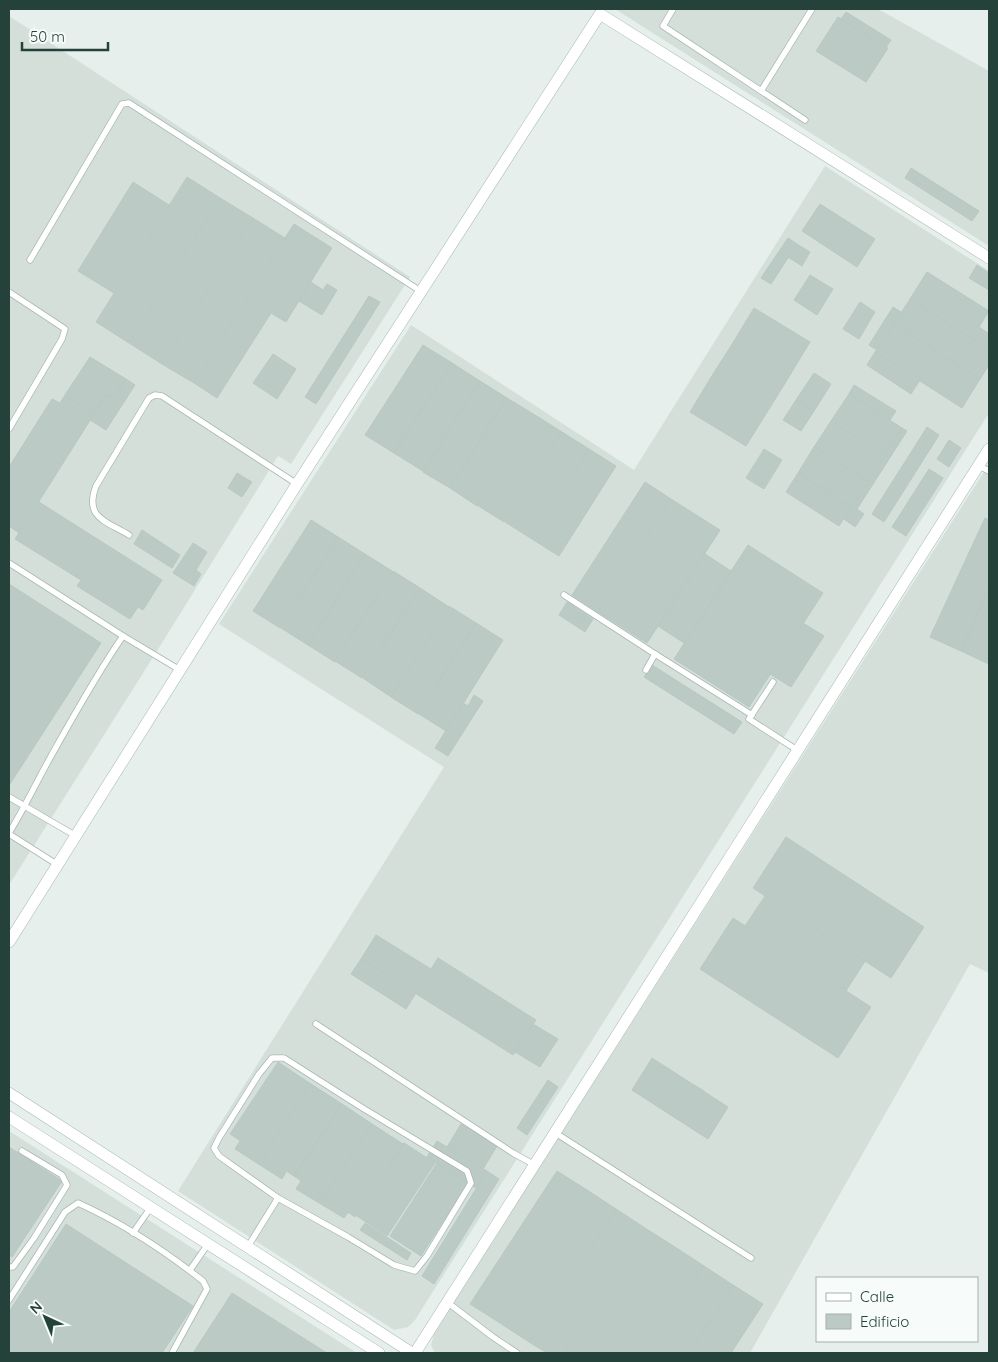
<svg xmlns="http://www.w3.org/2000/svg" width="998" height="1362" font-family="Quicksand,sans-serif">
<style>
.built{fill:#d4dfda}
.building{fill:#bbcac4;stroke:#b8c9c2}
.lines{fill:none;stroke-linecap:round;stroke-linejoin:round}
.lane-casing{stroke:#a8b8b2;stroke-width:7}
.street-casing{stroke:#a8b8b2;stroke-width:12}
.lane{stroke:#fff;stroke-width:5.5}
.street{stroke:#fff;stroke-width:11}
</style>
<rect width="100%" height="100%" fill="#e6efeb"/>
<g class="built">
<polygon points="615,9 878,9 989,71 989,246"/>
<polygon points="9,16 410,277 291,464 278,456 157,651 9,885"/>
<polygon points="825,166 989,271 989,413 415,1320 408,1327 394,1330 178,1191 444,767 219,624 411,325 634,470"/>
<polygon points="989,464 989,973 970,964 750,1353 435,1353 431,1345 435,1331"/>
<polygon points="9,1131 357,1353 9,1353"/>
</g>
<g class="building">
<polygon points="846,12 891,40 886,47 841,19"/>
<polygon points="838,17 888,48 866,82 816,51"/>
<polygon points="911,168 979,211 972,221 905,178"/>
<polygon points="187,177 220,198 129,343 96,322"/>
<polygon points="133,182 169,205 114,293 78,271"/>
<polygon points="220,198 253,218 162,364 129,343"/>
<polygon points="820,204 875,239 857,267 802,231"/>
<polygon points="253,218 285,238 194,383 162,364"/>
<polygon points="294,224 332,248 323,262 285,238"/>
<polygon points="285,238 323,262 286,322 271,313 217,398 194,383"/>
<polygon points="788,238 797,244 771,284 761,278"/>
<polygon points="797,244 810,252 802,266 788,257"/>
<polygon points="977,265 989,273 989,290 969,278"/>
<polygon points="927,272 989,311 979,327 989,334 989,350 910,299"/>
<polygon points="810,275 833,289 817,315 794,300"/>
<polygon points="311,282 323,290 327,284 337,290 322,315 299,301"/>
<polygon points="369,296 380,302 316,404 305,397"/>
<polygon points="910,299 989,350 989,365 980,379 894,324"/>
<polygon points="860,302 875,312 859,339 843,329"/>
<polygon points="893,307 901,312 877,350 869,345"/>
<polygon points="754,308 810,342 787,380 731,346"/>
<polygon points="894,324 980,379 962,408 875,352"/>
<polygon points="423,345 452,363 394,453 365,435"/>
<polygon points="731,346 787,380 769,409 713,374"/>
<polygon points="875,352 920,380 911,394 867,365"/>
<polygon points="273,354 296,369 277,399 253,383"/>
<polygon points="90,357 126,379 114,398 107,394 94,414 65,395"/>
<polygon points="452,363 480,381 423,471 394,453"/>
<polygon points="814,373 831,384 814,411 796,400"/>
<polygon points="713,374 769,409 746,446 690,412"/>
<polygon points="126,379 135,385 106,430 90,420 107,394 114,398"/>
<polygon points="480,381 507,398 450,488 423,472"/>
<polygon points="854,385 896,411 890,420 849,394"/>
<polygon points="849,394 902,428 885,455 831,421"/>
<polygon points="65,395 94,414 19,533 9,526 9,467 52,399 60,403"/>
<polygon points="507,398 535,415 477,506 450,488"/>
<polygon points="796,400 814,411 801,431 783,420"/>
<polygon points="535,415 562,432 504,522 477,505"/>
<polygon points="831,421 885,455 868,482 814,447"/>
<polygon points="927,427 939,435 884,522 872,514"/>
<polygon points="902,428 907,431 857,509 864,514 855,527 844,519"/>
<polygon points="562,432 589,449 532,539 505,522"/>
<polygon points="949,440 961,448 949,467 937,459"/>
<polygon points="814,447 868,482 851,507 798,473"/>
<polygon points="589,449 616,466 559,556 532,539"/>
<polygon points="764,449 782,460 764,489 746,478"/>
<polygon points="929,469 943,478 906,536 892,527"/>
<polygon points="237,473 252,482 242,497 228,488"/>
<polygon points="798,473 851,507 839,526 786,492"/>
<polygon points="645,482 671,499 598,612 572,595"/>
<polygon points="671,499 720,530 647,643 598,612"/>
<polygon points="39,502 162,580 143,610 138,607 130,619 77,586 81,580 15,539"/>
<polygon points="985,518 989,520 989,589 961,651 930,637"/>
<polygon points="311,520 338,537 280,628 253,611"/>
<polygon points="142,530 180,555 172,568 134,544"/>
<polygon points="338,537 365,554 308,645 281,628"/>
<polygon points="193,543 207,552 196,570 201,574 194,586 173,573"/>
<polygon points="748,545 823,593 749,707 674,659"/>
<polygon points="365,554 392,571 335,662 308,645"/>
<polygon points="705,554 731,571 684,643 658,626"/>
<polygon points="393,571 420,588 362,678 335,661"/>
<polygon points="9,584 101,643 10,784 9,783"/>
<polygon points="420,588 449,607 391,697 363,678"/>
<polygon points="989,589 989,664 961,651"/>
<polygon points="567,602 593,619 585,632 559,615"/>
<polygon points="449,606 476,623 418,714 391,697"/>
<polygon points="578,612 585,617 580,624 573,619"/>
<polygon points="476,623 503,640 446,731 419,714"/>
<polygon points="803,623 824,636 791,687 770,674"/>
<polygon points="652,665 742,722 734,734 644,677"/>
<polygon points="474,695 483,701 448,756 435,748 463,703 468,706"/>
<polygon points="786,837 924,927 891,978 753,888"/>
<polygon points="765,896 865,961 846,991 745,926"/>
<polygon points="733,918 871,1007 838,1058 700,969"/>
<polygon points="376,935 431,969 438,958 536,1020 513,1055 361,959"/>
<polygon points="361,959 416,993 406,1009 351,974"/>
<polygon points="533,1024 558,1039 540,1067 515,1052"/>
<polygon points="652,1058 728,1107 708,1139 632,1090"/>
<polygon points="278,1062 311,1084 263,1156 230,1134"/>
<polygon points="548,1080 558,1087 527,1135 517,1128"/>
<polygon points="311,1084 342,1104 294,1176 263,1156"/>
<polygon points="694,1085 704,1091 697,1102 686,1096"/>
<polygon points="342,1104 372,1124 325,1197 294,1176"/>
<polygon points="372,1124 403,1144 355,1217 325,1196"/>
<polygon points="461,1124 497,1146 483,1169 447,1147"/>
<polygon points="240,1141 286,1172 282,1179 235,1149"/>
<polygon points="437,1141 487,1171 476,1188 427,1157"/>
<polygon points="404,1143 435,1163 387,1236 357,1216"/>
<polygon points="9,1147 62,1181 12,1257 9,1255"/>
<polygon points="437,1163 468,1183 421,1256 390,1236"/>
<polygon points="487,1171 499,1179 434,1284 422,1276"/>
<polygon points="557,1171 587,1190 500,1323 470,1304"/>
<polygon points="301,1181 348,1212 344,1218 296,1189"/>
<polygon points="587,1190 616,1209 529,1342 500,1323"/>
<polygon points="616,1209 645,1228 564,1353 547,1353 529,1342"/>
<polygon points="365,1223 411,1253 407,1260 360,1230"/>
<polygon points="66,1224 193,1306 162,1353 9,1353 9,1312"/>
<polygon points="645,1228 675,1247 605,1353 563,1353"/>
<polygon points="675,1247 704,1266 647,1353 605,1353"/>
<polygon points="704,1266 733,1285 689,1353 647,1353"/>
<polygon points="733,1285 763,1304 731,1353 688,1353"/>
<polygon points="232,1293 327,1353 193,1353"/>
</g>
<g class="lines">
<defs>
<g id="lane">
<polyline points="673,9 663,26 805,120"/>
<polyline points="761,91 812,9"/>
<polyline points="30,260 122,104 129,103 422,292"/>
<polyline points="9,292 65,329 62,339 9,429"/>
<polyline points="979,466 989,471"/>
<path d="M129,535C106,521 84,518 96,486L149,398L155,395L162,396L297,484"/>
<path d="M9,563L123,636C96,675 73,717 50,758C36,783 24,809 9,833"/>
<polyline points="564,595 655,654 752,715"/>
<polyline points="123,636 180,670"/>
<polyline points="646,670 655,654"/>
<polyline points="773,682 749,719 797,750"/>
<polyline points="9,797 76,836"/>
<polyline points="9,834 58,865"/>
<polyline points="316,1024 513,1153 533,1164"/>
<polygon points="272,1058 284,1058 361,1107 467,1171 471,1183 427,1256 415,1271 394,1265 348,1237 278,1198 219,1156 214,1148 219,1138 259,1074"/>
<polyline points="554,1132 751,1258"/>
<polyline points="133,1233 151,1207"/>
<polyline points="247,1248 278,1198"/>
<polyline points="9,1267 13,1267 34,1238 67,1185 62,1175 22,1151"/>
<polyline points="190,1270 208,1244"/>
<path d="M9,1300L65,1212L78,1203C122,1223 165,1251 203,1281L207,1289L172,1353"/>
<polyline points="447,1302 493,1337 517,1353"/>
</g>
<g id="street">
<polyline points="9,942 297,484 600,14 989,258"/>
<polyline points="9,1093 412,1353"/>
<polyline points="9,1117 379,1353"/>
<polyline points="415,1353 989,449"/>
</g>
</defs>
<use href="#lane" class="lane-casing"/>
<use href="#street" class="street-casing"/>
<use href="#lane" class="lane"/>
<use href="#street" class="street"/>
</g>
<rect width="998" height="1362" fill="none" stroke="#24423a" stroke-width="20"/>
<rect x="816" y="1277" width="162" height="65" fill="#f7fbf9" stroke="#a3b1ad"/>
<rect x="826" y="1293" width="25" height="8" fill="#ffffff" stroke="#a3b1ad"/>
<text x="860" y="1302" font-size="15" fill="#24423a">Calle</text>
<rect x="826" y="1314" width="25" height="15" fill="#bbcac4" stroke="#a3b1ad"/>
<text x="860" y="1327" font-size="15" fill="#24423a">Edificio</text>
<g transform="translate(45 1317) rotate(316)" stroke="#f7fbf9" stroke-width="4" paint-order="stroke">
<path d="M0-4L9 19L0 12L-9 19Z" fill="#24423a"/>
<text y="-8" font-size="14" font-weight="bold" text-anchor="middle" fill="#24423a">N</text>
</g>
<path d="M22 42v8h86v-8" fill="none" stroke="#24423a" stroke-width="2.5"/>
<text x="30" y="42" font-size="15" fill="#24423a" stroke="#f7fbf9" stroke-width="4" paint-order="stroke">50 m</text>
</svg>
